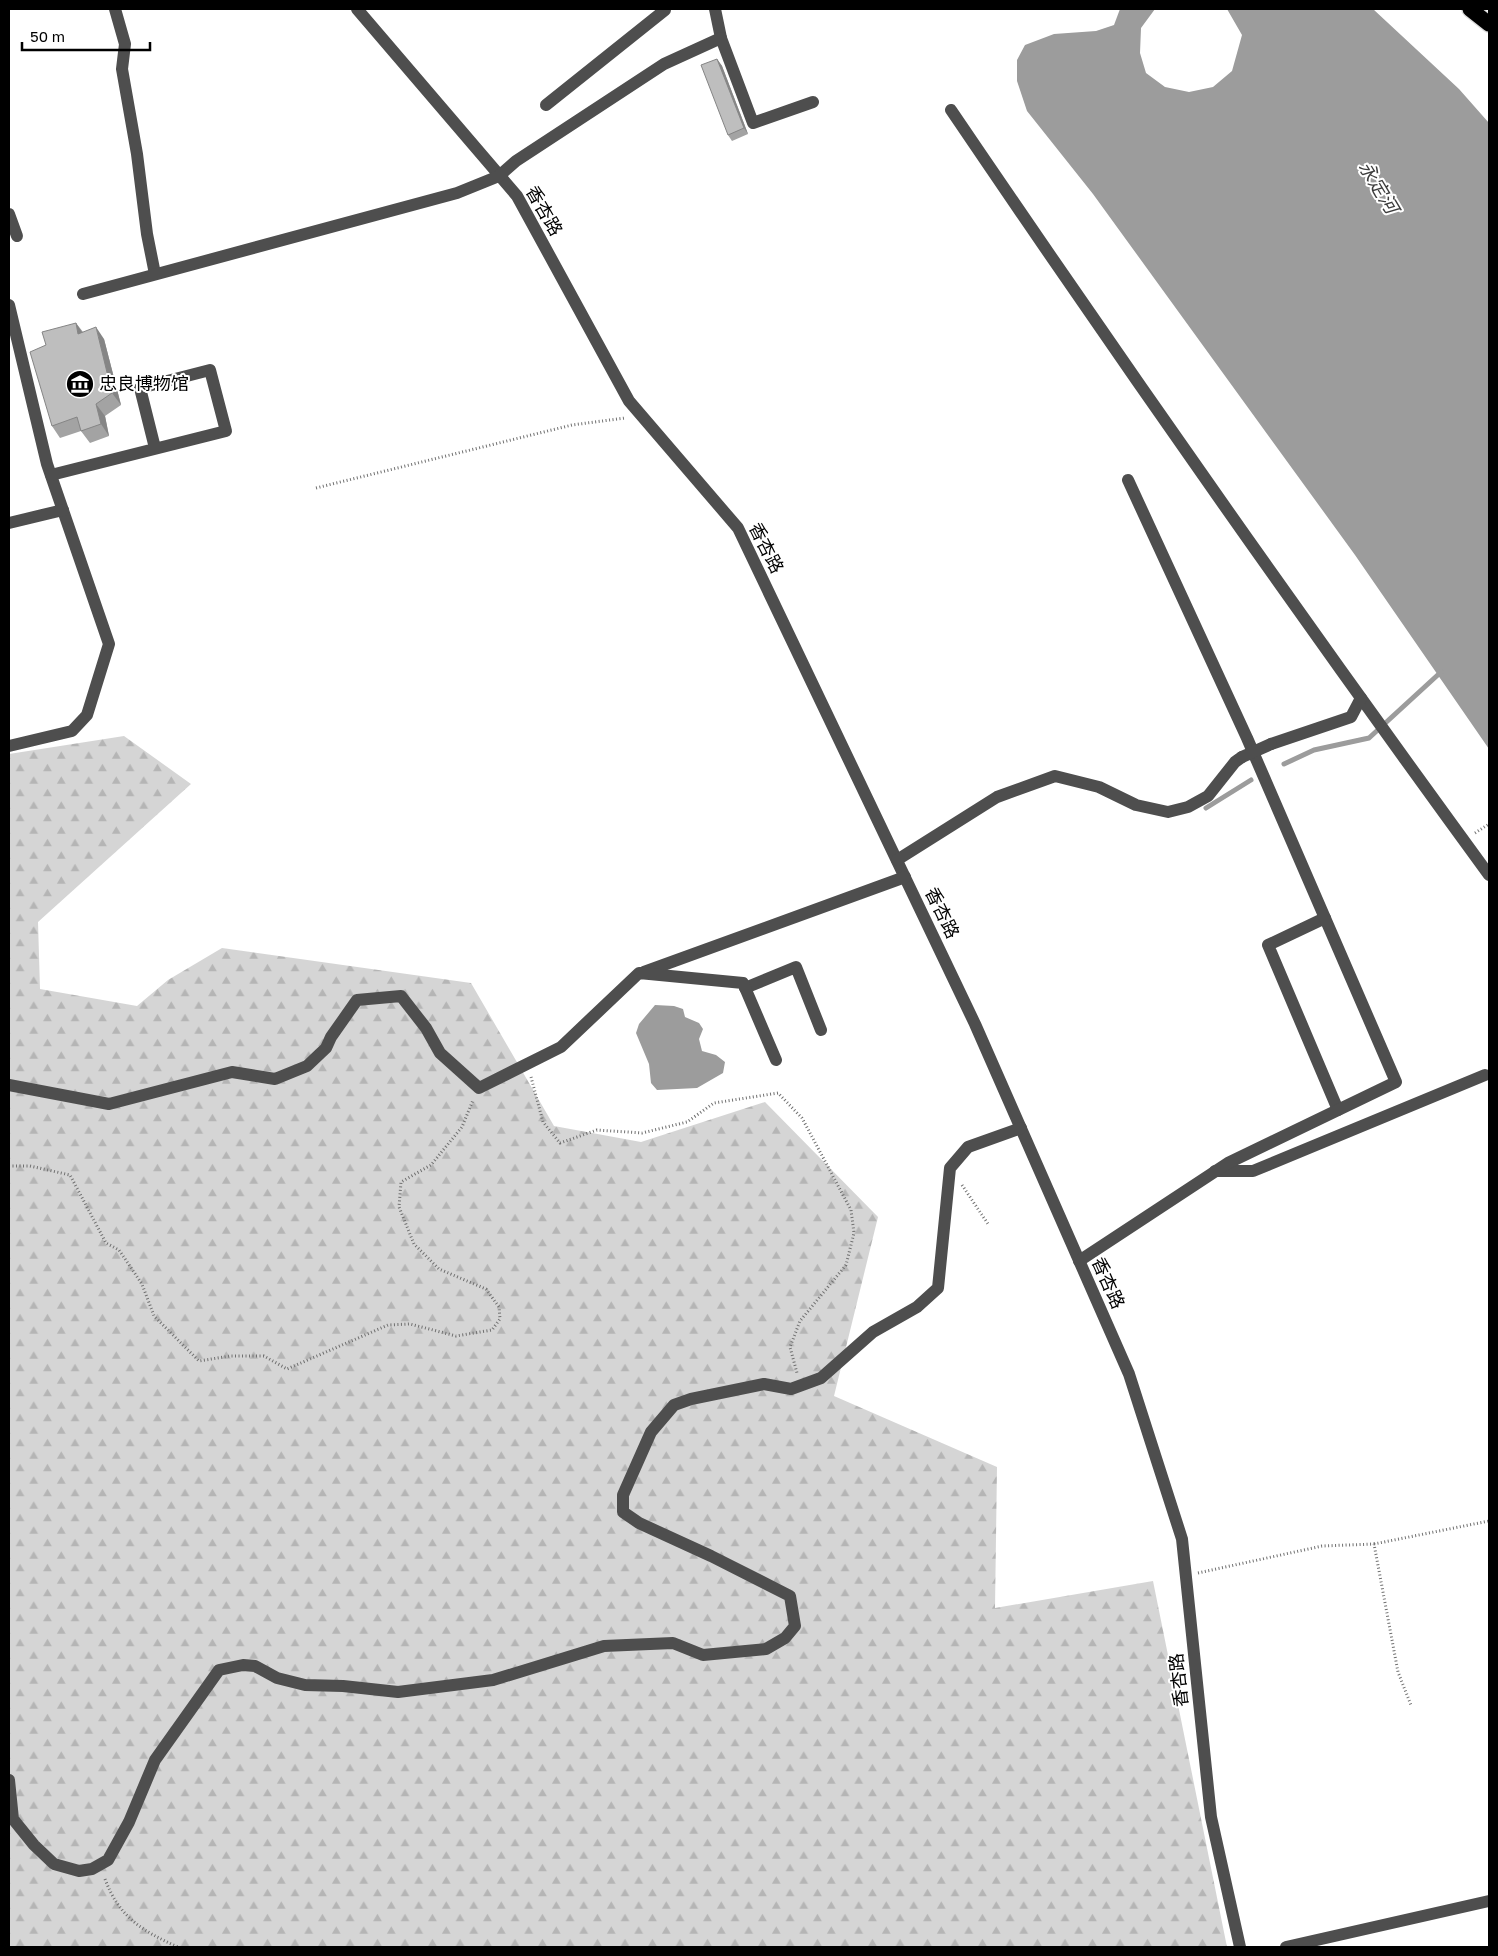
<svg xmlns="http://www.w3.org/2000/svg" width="1498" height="1956" font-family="'Golos Text','Noto Sans SC',sans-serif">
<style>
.forest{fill:url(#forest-firs)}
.water{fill:#9c9c9c}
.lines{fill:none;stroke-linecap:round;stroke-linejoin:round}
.stream{stroke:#9c9c9c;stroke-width:5}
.highway-casing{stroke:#dbdbdb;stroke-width:18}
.path{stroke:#707070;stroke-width:3;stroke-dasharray:1 2.5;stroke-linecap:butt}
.minor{stroke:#4e4e4e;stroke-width:12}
.highway{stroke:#000;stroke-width:15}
.minor-bridge{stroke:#4e4e4e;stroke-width:12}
.wall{fill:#a3a3a3}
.shaded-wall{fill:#858585}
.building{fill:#bebebe;stroke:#858585}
.labels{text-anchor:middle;stroke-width:4;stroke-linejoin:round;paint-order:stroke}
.street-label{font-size:18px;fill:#000;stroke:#fff}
.poi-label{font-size:18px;fill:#000;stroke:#fff;text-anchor:start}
.water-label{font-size:19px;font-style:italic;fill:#3d3d3d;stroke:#fff}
</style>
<defs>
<pattern id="forest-firs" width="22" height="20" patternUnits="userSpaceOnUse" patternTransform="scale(1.25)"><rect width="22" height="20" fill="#d5d5d5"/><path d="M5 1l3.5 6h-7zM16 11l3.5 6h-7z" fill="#b5b5b5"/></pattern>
</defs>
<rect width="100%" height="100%" fill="#fff"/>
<polygon class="forest" points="124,736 191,784 38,922 40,989 137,1006 168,980 222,948 471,983 554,1126 641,1142 765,1102 878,1217 834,1396 997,1467 995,1608 1153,1581 1227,1947 9,1947 9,754"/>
<g class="water">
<polygon points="1120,9 1155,9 1141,28 1140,53 1146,73 1165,87 1189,92 1213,87 1232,71 1242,35 1227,9 1373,9 1459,89 1489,123 1489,749 1355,555 1093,194 1027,111 1017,81 1017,60 1025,45 1054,34 1096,31 1114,25"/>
<polygon points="655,1005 674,1006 683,1009 685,1017 699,1023 703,1029 699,1039 702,1051 716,1055 725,1062 723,1073 697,1088 657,1090 651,1083 649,1064 636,1033 639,1024"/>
</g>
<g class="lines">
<g class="stream">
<polyline points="1284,764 1314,750 1369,738 1441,672"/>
<polyline points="1206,808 1251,780"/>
</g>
<defs>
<polyline id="highway" points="1470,9 1489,24"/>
</defs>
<use href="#highway" class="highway-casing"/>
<g class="path">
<polyline points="316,488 572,425 625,418"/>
<polyline points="1475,833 1489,824"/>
<polyline points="531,1077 543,1122 560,1143 597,1130 642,1133 687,1122 714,1103 778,1093 802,1118 851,1210 854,1233 846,1265 800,1321 790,1347 797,1373"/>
<polyline points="9,1166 30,1166 70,1175 106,1243 119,1250 142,1284 154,1316 199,1361 230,1356 264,1356 287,1369 388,1325 410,1324 456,1336 492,1330 500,1319 499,1307 486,1289 439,1269 414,1244 399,1207 401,1182 431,1165 462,1127 473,1100"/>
<polyline points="962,1185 988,1224"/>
<polyline points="1374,1544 1489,1521"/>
<polyline points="1198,1573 1322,1546 1374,1544 1398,1672 1411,1705"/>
<path d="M105,1879C119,1917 142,1931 178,1947"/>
</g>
<g class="minor">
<polyline points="115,9 125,44 122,69 137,154 147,234 155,274"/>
<polyline points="357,9 517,196 629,401 738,528 975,1024 1129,1374 1182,1539 1211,1817 1240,1947"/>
<polyline points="715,9 721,38"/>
<polyline points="546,105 665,10 662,9"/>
<path d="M951,110C1126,368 1305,623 1489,875"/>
<polyline points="9,214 17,236"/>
<polyline points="83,294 457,193 499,176 516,161 664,64 721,38 753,123 813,102"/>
<polyline points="9,305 47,464 109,644 87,715 72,731 9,746"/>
<polyline points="51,475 226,431 210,370 140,388 155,448"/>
<polyline points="9,523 63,510"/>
<polyline points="1271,744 1351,717 1361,698"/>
<polyline points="897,860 997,797 1055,776 1099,787 1136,805 1168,812 1188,807 1208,796 1235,762 1242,757"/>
<polyline points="1325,918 1268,945 1338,1110"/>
<polyline points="644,972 905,877"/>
<polyline points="745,988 796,967 821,1030"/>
<polyline points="9,1085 109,1104 232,1072 275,1079 307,1066 326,1048 331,1037 357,1000 401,996 426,1028 440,1053 479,1088 561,1047 639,973 743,983 776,1060"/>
<polyline points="1215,1171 1253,1171 1485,1075"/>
<polyline points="1079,1261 1228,1163 1396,1082 1247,738 1128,480"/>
<polyline points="9,1780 13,1819 34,1845 54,1864 79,1871 92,1869 108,1860 129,1822 155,1760 219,1670 243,1665 255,1666 277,1678 305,1685 343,1686 398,1692 493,1680 604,1646 673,1643 703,1655 766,1649 785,1638 795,1626 790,1596 711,1556 639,1523 623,1512 623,1495 651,1432 674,1405 691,1399 764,1384 791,1389 821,1378 873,1332 917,1307 938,1288 950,1168 968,1147 1021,1128"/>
<polyline points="1286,1947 1489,1901"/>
</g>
<use href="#highway" class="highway"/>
<polyline class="minor-bridge" points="1242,757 1271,744"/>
</g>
<g class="wall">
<polygon points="717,59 722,66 748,134 732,141 728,135"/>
<polygon points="76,323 83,332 104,339 121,405 105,416 109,436 90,443 81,431 60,438 52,426"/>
</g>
<g class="shaded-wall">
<polygon points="717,59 722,66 748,134 744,128"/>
<polygon points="76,323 84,335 78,334"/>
<polygon points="96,327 104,339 121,405 112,393"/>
<polygon points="96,404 105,416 109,436 101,424"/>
</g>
<g class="building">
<polygon points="717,59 744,128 728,135 701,65"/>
<polygon points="76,323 78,334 96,327 112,393 96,404 101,424 81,431 77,417 52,426 30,352 46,345 42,332"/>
</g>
<defs>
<symbol id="museum-disc" viewBox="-11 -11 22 22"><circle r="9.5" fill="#000" stroke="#fff"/><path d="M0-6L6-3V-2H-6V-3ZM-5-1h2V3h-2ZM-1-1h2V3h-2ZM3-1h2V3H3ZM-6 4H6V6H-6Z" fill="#fff"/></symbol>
</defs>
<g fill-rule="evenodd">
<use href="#museum-disc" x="64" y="368" width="32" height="32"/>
</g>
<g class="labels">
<g class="street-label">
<text transform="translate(544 211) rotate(60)" y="6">香杏路</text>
<text transform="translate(766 548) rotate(63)" y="6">香杏路</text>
<text transform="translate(942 913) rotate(64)" y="6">香杏路</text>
<text transform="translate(1108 1283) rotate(66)" y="6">香杏路</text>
<text transform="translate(1179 1680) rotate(-96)" y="6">香杏路</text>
</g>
<g class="poi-label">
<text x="99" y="390">忠良博物馆</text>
</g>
<g class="water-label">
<text transform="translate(1379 187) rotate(59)" y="7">永定河</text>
</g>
</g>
<rect width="1498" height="1956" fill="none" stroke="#000000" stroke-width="20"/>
<path d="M22 42v8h128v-8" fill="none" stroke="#000000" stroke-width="2.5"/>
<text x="30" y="42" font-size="15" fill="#000000" stroke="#ffffff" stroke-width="4" paint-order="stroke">50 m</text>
</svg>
